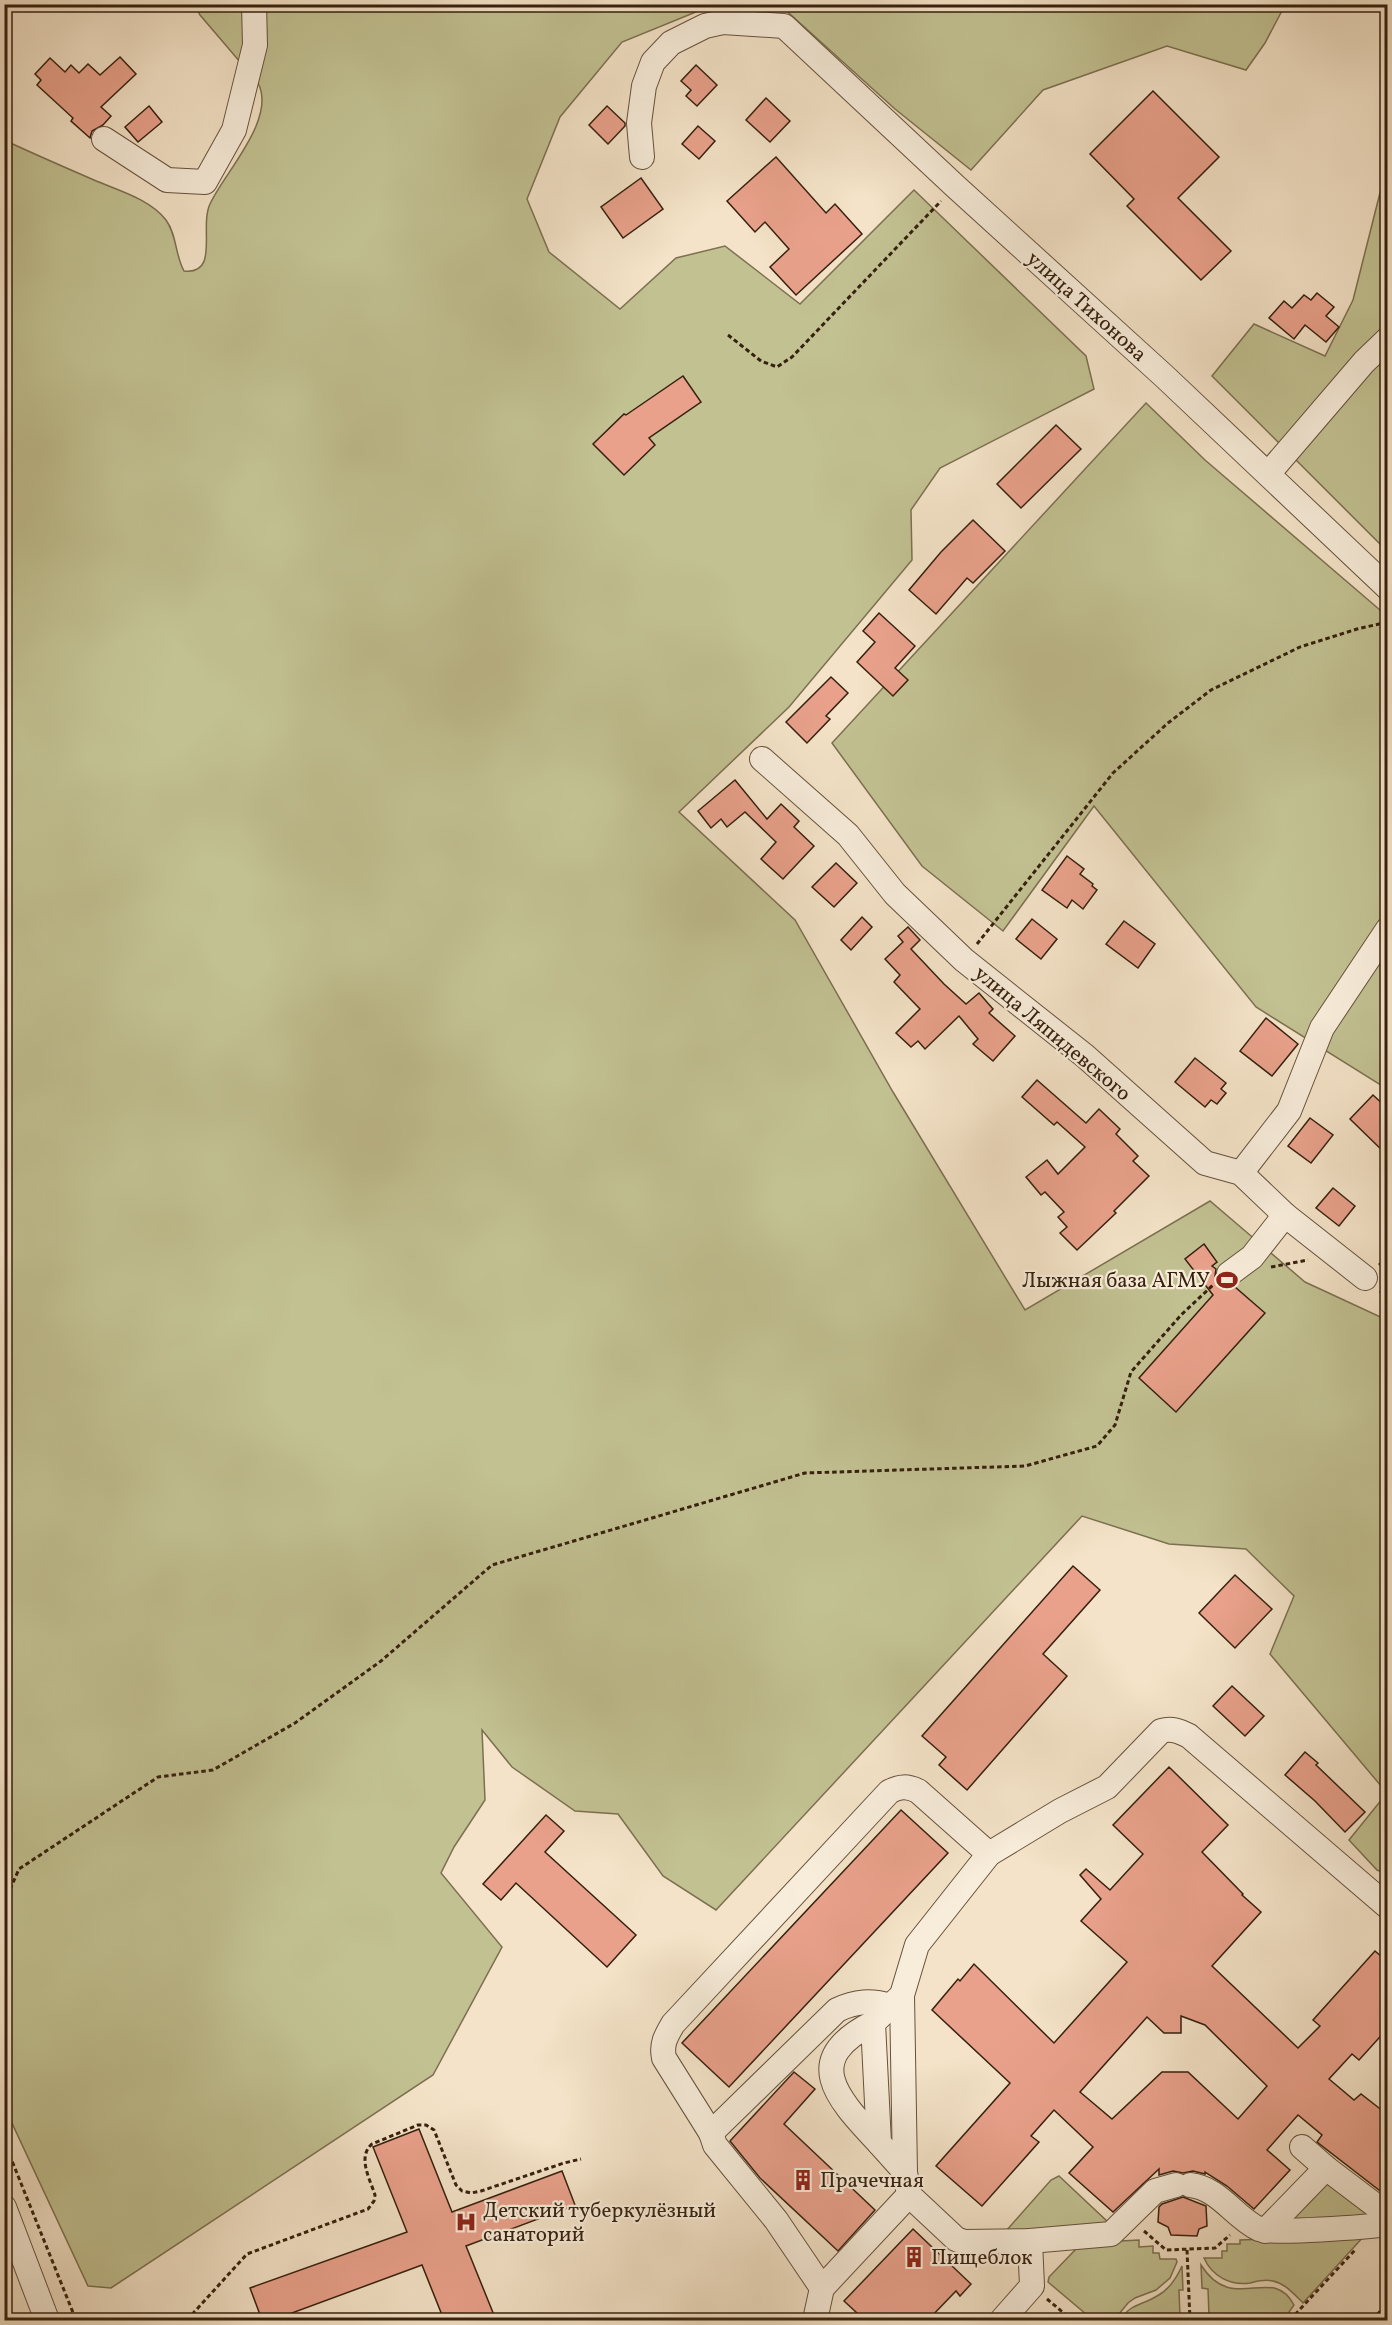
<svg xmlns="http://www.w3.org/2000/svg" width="1392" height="2325" font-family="Vollkorn,serif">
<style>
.green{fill:#c2c192;stroke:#7c7050;stroke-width:1.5}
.building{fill:#e9a18b;stroke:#36200e;stroke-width:1.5;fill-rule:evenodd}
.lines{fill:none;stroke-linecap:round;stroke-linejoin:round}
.minor-casing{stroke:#66513c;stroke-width:26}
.path{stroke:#36200e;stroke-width:3;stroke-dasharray:4.5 3;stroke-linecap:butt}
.minor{stroke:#f8eddb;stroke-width:24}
.labels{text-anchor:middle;stroke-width:4.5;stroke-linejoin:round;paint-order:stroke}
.street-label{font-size:21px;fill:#36200e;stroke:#f8eddb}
.poi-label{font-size:21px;fill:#36200e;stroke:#f8eddb;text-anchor:start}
</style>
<rect width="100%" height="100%" fill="#f4e3c8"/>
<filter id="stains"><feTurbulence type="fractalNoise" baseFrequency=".00333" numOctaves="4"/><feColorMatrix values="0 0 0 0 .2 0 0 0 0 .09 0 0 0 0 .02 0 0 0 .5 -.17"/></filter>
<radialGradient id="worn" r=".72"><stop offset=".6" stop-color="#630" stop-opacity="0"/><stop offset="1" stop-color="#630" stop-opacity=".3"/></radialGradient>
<g class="green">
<path d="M195,5H713L622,42L560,117L527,199L549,252L620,309L676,258L725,246L800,304L914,190L1086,356L1094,389L940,468L911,510L912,560L789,707L679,812L795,920L893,1092L1025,1310L1210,1201L1305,1282L1387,1320V1874L1377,1870L1349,1840L1387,1793L1270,1654L1294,1596L1246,1549L1169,1544L1082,1516L716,1910L663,1876L618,1814L575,1811L512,1767L482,1730L485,1800L454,1847L441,1873L502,1947L433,2075L111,2288L88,2286L4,2106V140C34,154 64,167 94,180C117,190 150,199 166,220C177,235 175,255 184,271C220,275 199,227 210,204C224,173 277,119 258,83L200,15Z"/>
<polygon points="780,5 1285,5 1265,43 1246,70 1167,46 1043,90 971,170 895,109"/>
<polygon points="1387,165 1387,551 1212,376 1254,324 1325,356 1353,300"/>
<polygon points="1146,403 1205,460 1387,616 1387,1089 1256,1007 1094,806 1003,931 922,866 832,743"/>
<polygon points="1059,2176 1110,2224 1005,2232 1051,2180"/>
<polygon points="1326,2183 1368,2215 1288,2223"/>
<path d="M1365,2235L1303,2303C1294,2294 1286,2284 1273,2281C1265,2279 1258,2281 1250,2283C1230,2286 1212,2276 1204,2258H1222V2251H1227V2244H1240V2240Z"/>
<polygon points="1139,2240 1139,2247 1153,2246 1153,2253 1159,2253 1160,2259 1176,2259 1177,2262 1170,2278 1156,2290 1135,2298 1128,2303 1114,2320 1093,2320 1048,2282 1049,2277 1077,2248 1100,2242"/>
<path d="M1201,2265C1233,2316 1272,2263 1294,2305L1289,2312L1291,2315L1285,2320H1205V2316H1209L1208,2289L1202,2288Z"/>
<path d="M1182,2266L1183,2290H1179L1180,2318H1184L1185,2320H1121C1129,2304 1143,2305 1157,2296C1169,2290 1177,2277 1182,2266Z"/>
</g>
<g class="building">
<polygon points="120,57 136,74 101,107 111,116 103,125 92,131 90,138 71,121 73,118 37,85 41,80 35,74 50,58 65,72 71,65 79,73 88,64 100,75"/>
<polygon points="696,65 717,85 697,106 686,96 691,90 681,81"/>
<polygon points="1153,91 1219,157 1178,198 1231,251 1201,280 1127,206 1134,199 1090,154"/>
<polygon points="766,98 790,121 770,142 746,120"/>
<polygon points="149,106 162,122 138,142 125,127"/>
<polygon points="607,106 625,123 625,126 608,144 589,125"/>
<polygon points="698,126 715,141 699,159 682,144"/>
<polygon points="776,157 826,213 835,204 862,234 796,295 770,267 789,249 765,222 755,232 727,201"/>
<polygon points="641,178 663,209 623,238 601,207"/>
<polygon points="1317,293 1334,307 1326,316 1339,327 1326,342 1305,325 1294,339 1269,318 1284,301 1292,308 1304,295 1311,300"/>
<polygon points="683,376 701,402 649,438 655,445 624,475 593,444 624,414 626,415"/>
<polygon points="1056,425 1081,449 1021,508 997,484"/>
<polygon points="973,520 1005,551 973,583 967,578 936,614 909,590 941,552"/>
<polygon points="879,613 915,646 895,668 908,680 893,696 857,662 875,642 863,631"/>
<polygon points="831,677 848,693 826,716 830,719 807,743 786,722"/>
<polygon points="735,780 767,819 781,804 799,821 794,827 814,846 783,879 761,859 776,842 745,812 727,827 721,819 711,828 698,811"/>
<polygon points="1067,856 1084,869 1080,874 1093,884 1092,886 1097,890 1083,909 1072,900 1067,908 1042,890"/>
<polygon points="836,863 857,883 834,907 812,887"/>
<polygon points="862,917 872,927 851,950 841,940"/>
<polygon points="1032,919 1057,939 1041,959 1016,939"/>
<polygon points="1124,921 1155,944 1138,968 1106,944"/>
<polygon points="908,927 920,940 911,949 944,984 966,1004 979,993 993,1009 989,1013 1015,1036 993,1061 973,1044 978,1039 959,1016 925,1049 918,1041 911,1047 896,1033 920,1009 894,982 900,975 885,959 903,942 898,936"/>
<polygon points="1266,1018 1298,1044 1272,1076 1240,1051"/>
<polygon points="1195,1058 1226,1083 1221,1089 1226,1093 1217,1104 1211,1100 1205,1107 1175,1082"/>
<polygon points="1037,1080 1086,1123 1099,1109 1120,1129 1116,1134 1138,1156 1133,1161 1149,1176 1114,1211 1116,1213 1077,1250 1060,1233 1067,1227 1058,1217 1064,1212 1045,1192 1041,1195 1026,1177 1047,1160 1058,1174 1085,1147 1057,1122 1054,1125 1022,1097"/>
<polygon points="1373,1095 1388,1109 1388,1156 1350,1119"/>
<polygon points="1310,1118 1333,1135 1311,1163 1288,1146"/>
<polygon points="1333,1188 1355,1206 1339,1226 1316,1208"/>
<polygon points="1204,1244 1217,1262 1212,1266 1216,1269 1215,1276 1218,1283 1224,1287 1235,1287 1265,1313 1176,1412 1139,1378 1213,1295 1185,1259"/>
<polygon points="1073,1566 1100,1590 1043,1654 1067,1676 967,1790 939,1765 946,1757 922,1736"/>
<polygon points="1235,1575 1272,1609 1235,1648 1199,1613"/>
<polygon points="1232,1686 1264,1716 1245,1736 1213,1706"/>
<polygon points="1305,1752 1318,1763 1316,1765 1365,1812 1345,1832 1315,1801 1285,1775"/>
<path d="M1169,1767L1228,1825L1202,1852L1243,1894L1242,1895L1261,1912L1212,1966L1298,2048L1320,2026L1313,2020L1375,1951L1388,1962V2028L1359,2060L1352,2054L1329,2079L1354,2100L1361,2094L1388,2115V2197L1317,2142L1322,2135L1298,2115L1267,2150L1290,2170L1254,2209L1227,2186L1205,2172V2174L1193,2171L1183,2173L1173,2171L1159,2175V2169L1113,2212L1069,2173L1093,2147L1054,2110L1031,2136L1039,2142L982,2206L936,2166L1010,2083L932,2010L958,1979L960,1981L974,1964L1054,2043L1127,1962L1081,1921L1101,1899L1080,1875L1086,1869L1110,1890L1143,1854L1113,1825ZM1181,2016L1205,2025L1267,2086L1238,2119L1188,2072H1162L1112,2119L1080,2092L1147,2017L1164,2033H1181Z"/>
<polygon points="901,1810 948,1853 729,2087 682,2043"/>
<polygon points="546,1815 564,1831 545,1852 636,1935 607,1967 516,1883 501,1900 483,1884"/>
<polygon points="794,2072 815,2089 784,2124 875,2210 838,2251 760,2178 730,2141"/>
<polygon points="419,2129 452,2212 562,2171 575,2205 466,2246 496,2320 444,2320 422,2265 273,2320 262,2320 250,2288 407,2232 373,2147"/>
<polygon points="1183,2197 1206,2206 1207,2226 1199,2229 1197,2236 1171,2235 1168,2227 1158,2222 1159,2207 1162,2204"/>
<polygon points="913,2229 971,2284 960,2296 956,2291 928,2320 849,2320 857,2313 844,2301"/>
</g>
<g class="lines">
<defs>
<g id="minor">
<polyline points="104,139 167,180 205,182 234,130 255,45 254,4"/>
<polyline points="642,157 639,123 644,86 653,62 671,43 705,26 723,22 784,26 955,186 1164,376 1388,588"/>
<polyline points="1268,474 1364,362 1388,339"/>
<polyline points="762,759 848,835 895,894 964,960 1085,1056 1205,1163 1241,1173 1285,1215 1365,1278"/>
<polyline points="1241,1173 1289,1111 1322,1028 1388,929"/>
<polyline points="1229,1274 1252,1257 1285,1215"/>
<polyline points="899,1998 873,2023 879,2143 905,2172"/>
<path d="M873,2023C799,2060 838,2099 879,2143"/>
<path d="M711,2133L837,2010C856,2001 871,2000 891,2006"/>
<polyline points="1302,2147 1326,2168 1388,2215"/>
<path d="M1190,2185C1219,2188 1234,2217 1259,2229C1272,2234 1368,2227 1388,2224"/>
<polyline points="909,2195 956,2239 964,2242 1030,2241 1111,2234 1155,2191 1176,2185"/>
<polyline points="4,2207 47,2320"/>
<polyline points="1265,2231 1326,2168"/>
<path d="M822,2288L776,2220L715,2145L711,2133L664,2058C661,2044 666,2036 673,2024L889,1792C900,1786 907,1786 918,1791L989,1854"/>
<path d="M815,2320L822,2288L909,2195L905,2172L902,1995L917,1945L989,1854L1060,1811L1107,1787L1161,1731C1172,1728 1179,1731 1189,1736L1388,1907"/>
<polyline points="1002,2320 1032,2286 1030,2241"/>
</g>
</defs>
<use href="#minor" class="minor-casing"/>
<g class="path">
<polyline points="728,335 761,361 777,367 792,357 941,201"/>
<polyline points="977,944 1113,773 1168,723 1211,690 1300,647 1357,629 1388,622"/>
<polyline points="1379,1265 1388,1257"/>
<polyline points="1271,1267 1308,1260"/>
<polyline points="1380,1291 1388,1298"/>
<polyline points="4,1903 19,1869 158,1777 213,1770 295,1723 381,1661 492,1565 805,1473 1025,1466 1097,1446 1115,1425 1131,1372 1181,1315 1213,1285"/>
<polyline points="4,2141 76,2320"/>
<polyline points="1144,2231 1166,2250 1215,2248 1230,2235"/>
<polyline points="1187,2250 1190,2320"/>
<polyline points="1047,2299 1072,2320"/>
<path d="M187,2320L247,2254L368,2209L374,2201L375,2195C370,2179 357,2157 372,2144L418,2125H426L434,2130L456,2185L462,2191L471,2193L481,2191L564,2163L581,2159"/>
<polyline points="424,2320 425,2320"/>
<polyline points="1290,2320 1356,2249"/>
<polyline points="1372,2320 1388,2303"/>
</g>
<use href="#minor" class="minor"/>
</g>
<defs>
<symbol id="stadium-bare" viewBox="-9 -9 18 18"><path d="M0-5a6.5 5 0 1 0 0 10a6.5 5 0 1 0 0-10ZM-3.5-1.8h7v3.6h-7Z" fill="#8f2418" stroke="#f8eddb" stroke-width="2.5" paint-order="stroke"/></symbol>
<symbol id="building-bare" viewBox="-9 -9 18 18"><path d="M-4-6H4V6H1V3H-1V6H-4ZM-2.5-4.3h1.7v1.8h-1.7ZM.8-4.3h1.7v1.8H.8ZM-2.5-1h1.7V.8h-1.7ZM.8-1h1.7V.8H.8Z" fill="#8f2418" stroke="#f8eddb" stroke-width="2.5" paint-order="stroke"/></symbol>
<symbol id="hospital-bare" viewBox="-9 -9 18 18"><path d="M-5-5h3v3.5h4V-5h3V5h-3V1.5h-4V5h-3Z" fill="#8f2418" stroke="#f8eddb" stroke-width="2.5" paint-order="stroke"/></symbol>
</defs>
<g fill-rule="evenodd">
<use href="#stadium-bare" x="1212" y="1265" width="30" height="30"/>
<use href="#building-bare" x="788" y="2165" width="30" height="30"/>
<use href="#hospital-bare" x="451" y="2207" width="30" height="30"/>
<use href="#building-bare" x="899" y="2242" width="30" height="30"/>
</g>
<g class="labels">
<g class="street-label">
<text transform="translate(1087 306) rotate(42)" y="7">улица Тихонова</text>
<text transform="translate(1053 1033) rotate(40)" y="7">улица Ляпидевского</text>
</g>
<g class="poi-label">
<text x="1210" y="1287" text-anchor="end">Лыжная база АГМУ</text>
<text x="820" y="2187">Прачечная</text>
<text x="483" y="2217">Детский туберкулёзный<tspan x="483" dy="24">санаторий</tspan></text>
<text x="931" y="2264">Пищеблок</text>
</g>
</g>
<rect width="1392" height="2325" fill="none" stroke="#f4e3c8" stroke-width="24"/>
<rect x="6" y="6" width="1380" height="2313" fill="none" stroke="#36200e" stroke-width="3"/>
<rect x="12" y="12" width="1368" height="2301" fill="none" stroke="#36200e" stroke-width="1.5"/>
<rect width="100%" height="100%" filter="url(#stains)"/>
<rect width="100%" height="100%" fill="url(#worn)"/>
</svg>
